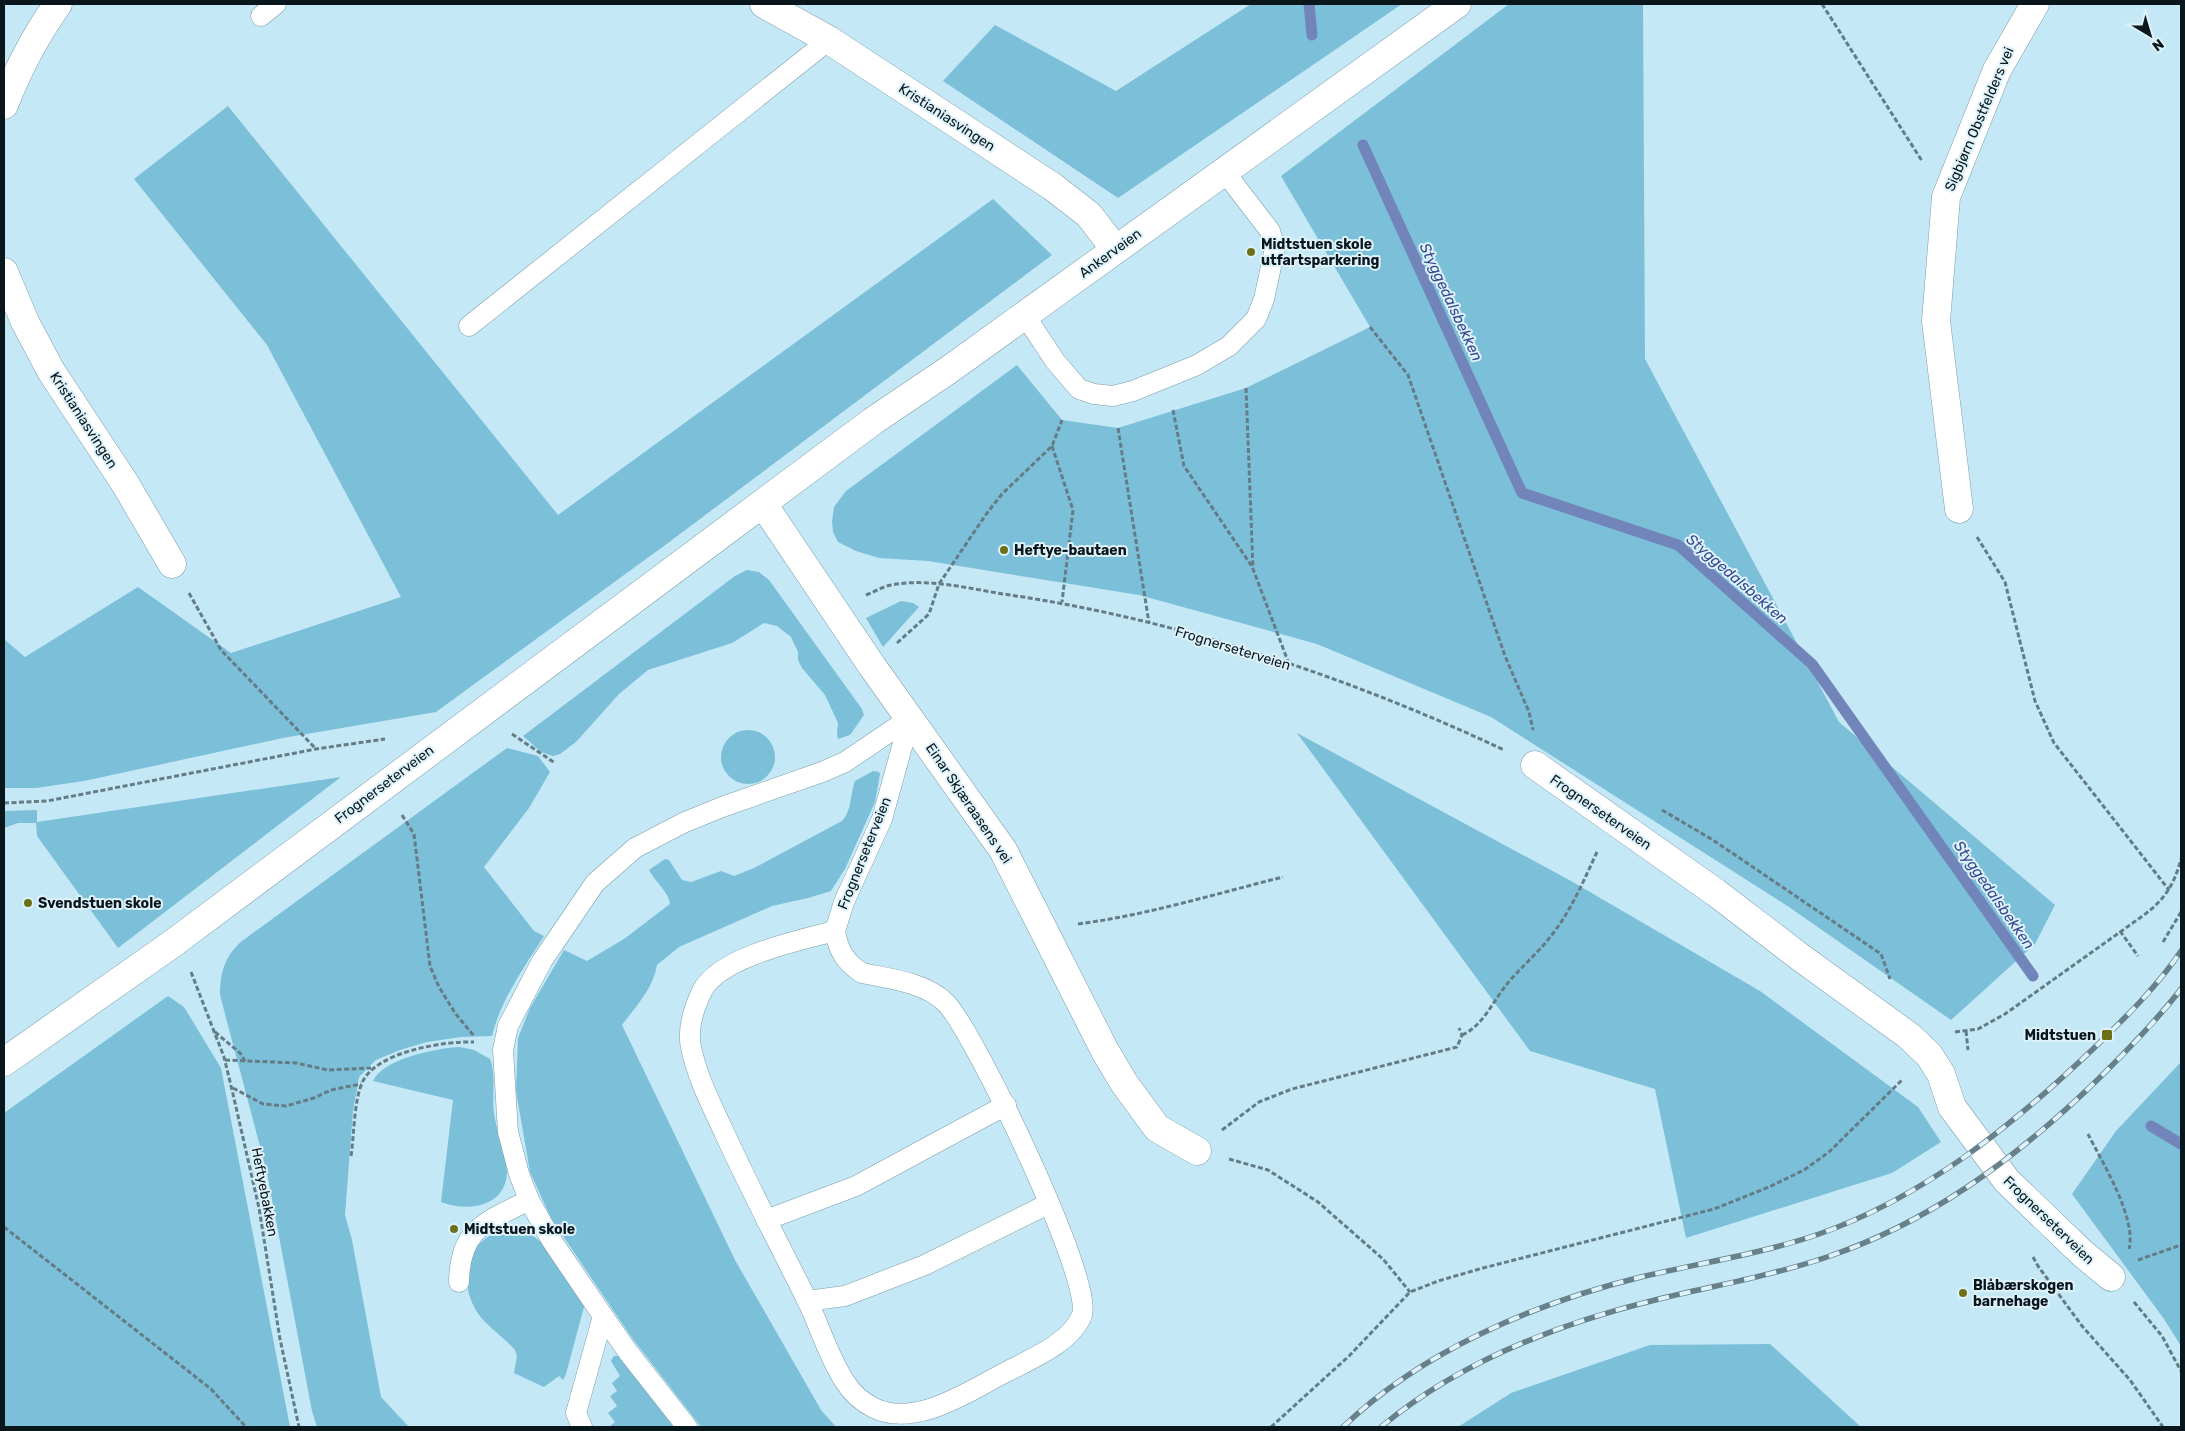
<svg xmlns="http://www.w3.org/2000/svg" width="2185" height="1431" font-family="Rubik,sans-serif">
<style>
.green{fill:#7cbfd9}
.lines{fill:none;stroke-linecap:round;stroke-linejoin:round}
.stream{stroke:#7285ba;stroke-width:11}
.lane-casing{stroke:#7c9dab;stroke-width:21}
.street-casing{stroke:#7c9dab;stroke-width:29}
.secondary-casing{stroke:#7c9dab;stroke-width:29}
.path{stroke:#647c85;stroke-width:3;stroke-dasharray:5 2.5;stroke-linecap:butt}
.lane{stroke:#fff;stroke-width:20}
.street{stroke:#fff;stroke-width:28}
.secondary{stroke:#fff;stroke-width:28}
.rail-casing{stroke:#68808a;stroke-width:5.5}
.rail{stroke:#ddf2fb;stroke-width:4;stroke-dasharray:11;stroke-linecap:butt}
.poi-dot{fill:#6c7016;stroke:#ddf2fb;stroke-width:2}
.labels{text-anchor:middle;stroke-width:4;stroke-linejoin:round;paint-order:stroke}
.street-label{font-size:14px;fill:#09161b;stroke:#ddf2fb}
.poi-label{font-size:14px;font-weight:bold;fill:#09161b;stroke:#ddf2fb;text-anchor:start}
.water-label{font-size:15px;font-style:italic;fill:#364a8d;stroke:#ddf2fb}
</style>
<rect width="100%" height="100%" fill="#c4e8f6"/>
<g class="green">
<polygon points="1251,4 1402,4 1118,198 943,81 995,25 1116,91"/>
<polygon points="1509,4 1643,4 1645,359 1839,722 2055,905 2035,944 1951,1020 1789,907 1491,717 1317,644 1139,595 928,561 879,558 856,551 838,542 833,532 832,522 834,507 846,491 1017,365 1062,420 1118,428 1246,388 1370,327 1281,176"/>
<polygon points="228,106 558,515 993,199 1052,255 668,543 436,712 283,738 84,781 36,788 4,788 4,639 25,657 138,587 231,653 401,597 267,345 134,179"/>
<polygon points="747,570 759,572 769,580 862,709 864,715 850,735 838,739 837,733 838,723 825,695 802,668 798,660 798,652 791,637 777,626 764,623 732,643 648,670 619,694 576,742 560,754 553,756 541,752 523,736 735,576"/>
<polygon points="901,601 913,603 919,607 883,647 866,618"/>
<circle cx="748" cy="757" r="27"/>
<polygon points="1297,733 1571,881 1760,991 1918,1107 1941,1142 1892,1173 1686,1238 1655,1089 1530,1051"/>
<path d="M507,748L538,756L550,772L529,808L484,867L534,931L544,936C524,968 501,999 492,1036L461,1037L427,1042L400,1050L376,1060L359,1077L353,1111L345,1215L352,1240L381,1397L409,1427H317L312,1411L267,1173L220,995C220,972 225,956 242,941Z"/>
<path d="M873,771L879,772L880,774L875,802L845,869L831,891L808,898L772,906L679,947L657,965C653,989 636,1006 622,1025L735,1260L821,1410L836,1427H701L632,1338L592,1279L551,1218L530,1172L516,1091L518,1038L530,1008L564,950L587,961L624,939L670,904C669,892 655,882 649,870L665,859L669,860L682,880L691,882L721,871L734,876L754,868L842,821C852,811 850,794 855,781Z"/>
<polygon points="341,777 118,948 37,836 36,823 18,823 4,828 4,811 37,810 37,822"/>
<polygon points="168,996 184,1007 221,1068 290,1427 4,1427 4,1113"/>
<path d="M460,1047L474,1050L490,1059C496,1073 492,1097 494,1113C496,1130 508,1159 507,1173C505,1208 466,1212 441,1202L453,1100L373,1081C383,1059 436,1048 460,1047Z"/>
<polygon points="2181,1062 2181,1346 2164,1319 2072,1194 2116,1131"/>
<path d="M517,1229C550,1238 565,1274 582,1300L584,1307L566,1374L563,1380L559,1376L544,1387L514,1373L517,1356L515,1350C503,1336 487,1327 477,1312C454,1275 471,1229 517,1229Z"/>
<polygon points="1770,1344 1861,1427 1458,1427 1511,1393 1650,1345"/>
<polygon points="614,1356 619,1356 678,1427 609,1427 615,1422 608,1413 617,1406 610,1396 617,1391 612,1383 620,1376 611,1361"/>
</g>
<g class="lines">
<g class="stream">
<polyline points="1309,4 1312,35"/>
<polyline points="1363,145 1522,493 1678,545 1812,664 2033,976"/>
<polyline points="2151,1126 2181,1144"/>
</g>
<defs>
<g id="lane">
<polyline points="261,16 276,4"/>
<polyline points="1024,314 1055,361 1079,389 1094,394 1113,396 1133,391 1197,365 1229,346 1256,319 1264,299 1275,248 1270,231 1224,171"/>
<polyline points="469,326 829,40"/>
<path d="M835,931C838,950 845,962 862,973C890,979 925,982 946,1003C975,1033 1094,1282 1082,1315C1071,1343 1031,1359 1006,1372C969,1391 916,1428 874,1408C862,1402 852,1393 845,1382C829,1358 820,1327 807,1300C779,1244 750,1189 724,1132C711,1104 697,1077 691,1047C687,1029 694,1008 702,991C719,957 800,940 835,931Z"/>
<polyline points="835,931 844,902 882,819 910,718"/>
<polyline points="766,1220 856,1186 1006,1105"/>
<path d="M459,1282C460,1227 487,1222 529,1200"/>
<polyline points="807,1301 845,1296 925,1265 1048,1204"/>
<polyline points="582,1427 576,1413 603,1316"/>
<polyline points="687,1427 628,1352 603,1316 552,1241 529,1200 519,1174 508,1132 503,1050 508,1026 542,961 595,883 635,848 683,823 722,807 822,772 845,762 910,718"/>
</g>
<g id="street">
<polyline points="764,4 829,40 1053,187 1089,215 1115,249"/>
<path d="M4,105C18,69 35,36 58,4"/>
<polyline points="4,272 25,322 51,371 126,485 172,564"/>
<polyline points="763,504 872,666 1003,850 1105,1051 1124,1083 1157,1128 1197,1151"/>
<polyline points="1959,509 1936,321 1946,197 1997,70 2035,4"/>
<polyline points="1535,765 1715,892 1800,957 1909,1036 1929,1055 1941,1074 1952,1107 2007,1181 2082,1253 2111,1277"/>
</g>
<polyline id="secondary" points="4,1062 172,944 873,421 950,369 1457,4"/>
</defs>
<use href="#lane" class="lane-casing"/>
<use href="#street" class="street-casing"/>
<use href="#secondary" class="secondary-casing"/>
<g class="path">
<polyline points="1822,4 1922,161"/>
<polyline points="1370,327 1408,375 1505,656 1529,712 1533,730"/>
<polyline points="1246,388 1253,569 1289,664"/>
<polyline points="1173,410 1184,466 1253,568"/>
<polyline points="1118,428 1149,623"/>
<polyline points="1052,446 1073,510 1062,602"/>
<polyline points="1977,537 2005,582 2035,701 2054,743 2169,890"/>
<polyline points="189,593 221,650 316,749"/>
<path d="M866,595C874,592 882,587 891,585C928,578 967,588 1003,594C1173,618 1349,677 1504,750"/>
<polyline points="897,643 929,614 939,584 987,513 1002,494 1052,446 1062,420"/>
<polyline points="512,734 555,763"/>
<polyline points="4,803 47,801 316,749 385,739"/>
<polyline points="1662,810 1713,840 1881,954 1890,979"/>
<polyline points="402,815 414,834 430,966 439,987 455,1013 474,1036"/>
<path d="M1078,924C1147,915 1215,894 1283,877"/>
<polyline points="2120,931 2138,956"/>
<polyline points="2163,942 2181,912"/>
<polyline points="191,972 224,1057 233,1094 259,1208 280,1339 299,1427"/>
<polyline points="1966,1031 1968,1050"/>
<polyline points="215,1032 240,1053 245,1061"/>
<path d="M1955,1032L1978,1029L2005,1014L2144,915C2165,899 2174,885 2181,859"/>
<path d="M1462,1035C1483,1026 1493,1001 1507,984C1521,967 1538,953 1551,936C1571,911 1584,880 1597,852"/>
<polyline points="225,1060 296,1063 328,1070 371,1068"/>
<polyline points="233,1088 263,1104 286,1106 314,1098 331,1090 361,1084"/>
<polyline points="1222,1130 1259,1102 1292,1089 1457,1047 1462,1035 1459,1028"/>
<path d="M2088,1134C2102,1162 2137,1218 2129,1249"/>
<path d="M351,1156C354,1136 354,1101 362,1083C375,1052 443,1041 474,1042"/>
<polyline points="1229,1159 1268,1170 1318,1202 1383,1259 1410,1292"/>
<polyline points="4,1227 211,1389 246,1427"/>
<polyline points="2033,1257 2038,1266 2082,1326 2130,1380 2163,1427"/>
<polyline points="2138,1260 2181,1245"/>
<polyline points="2134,1302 2162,1336 2181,1371"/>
<polyline points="1271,1427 1349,1356 1410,1292 1438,1281 1483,1268 1714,1209 1769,1187 1804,1170 1829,1152 1903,1079"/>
</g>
<use href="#lane" class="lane"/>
<use href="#street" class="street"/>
<use href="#secondary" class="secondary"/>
<defs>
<g id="rail">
<path d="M1343,1427C1422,1351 1535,1303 1641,1277C1700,1263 1761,1254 1819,1234C1924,1197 2012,1126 2092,1050C2123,1020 2157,987 2181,951"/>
<path d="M1381,1427C1459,1362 1557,1324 1655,1300C1712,1286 1771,1276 1827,1257C1928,1223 2012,1161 2089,1088C2121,1057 2153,1025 2181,989"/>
</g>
</defs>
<use href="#rail" class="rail-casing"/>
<use href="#rail" class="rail"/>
</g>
<g class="poi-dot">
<circle cx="1251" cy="252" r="5"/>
<circle cx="1004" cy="550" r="5"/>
<circle cx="28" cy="903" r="5"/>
<rect x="2101" y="1029" width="12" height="12" rx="2.5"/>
<circle cx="454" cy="1229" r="5"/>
<circle cx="1963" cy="1293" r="5"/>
</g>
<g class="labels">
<g class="street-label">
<text transform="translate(947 117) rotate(33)" y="5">Kristianiasvingen</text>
<text transform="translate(1979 119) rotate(-67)" y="5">Sigbjørn Obstfelders vei</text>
<text transform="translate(1110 253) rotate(-36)" y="5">Ankerveien</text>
<text transform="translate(84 420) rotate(57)" y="5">Kristianiasvingen</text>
<text transform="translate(1233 648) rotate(17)" y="5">Frognerseterveien</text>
<text transform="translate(384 784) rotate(-37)" y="5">Frognerseterveien</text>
<text transform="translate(969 803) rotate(56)" y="5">Einar Skjæraasens vei</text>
<text transform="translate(1601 812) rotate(35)" y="5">Frognerseterveien</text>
<text transform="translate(864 853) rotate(-68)" y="5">Frognerseterveien</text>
<text transform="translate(265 1192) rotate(79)" y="5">Heftyebakken</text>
<text transform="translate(2049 1220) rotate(44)" y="5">Frognerseterveien</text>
</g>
<g class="poi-label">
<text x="1261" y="249">Midtstuen skole<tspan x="1261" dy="16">utfartsparkering</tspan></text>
<text x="1014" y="555">Heftye-bautaen</text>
<text x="38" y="908">Svendstuen skole</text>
<text x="2096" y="1040" text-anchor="end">Midtstuen</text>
<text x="464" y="1234">Midtstuen skole</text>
<text x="1973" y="1290">Blåbærskogen<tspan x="1973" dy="16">barnehage</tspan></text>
</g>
<g class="water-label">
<text transform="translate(1451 302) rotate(65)" y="5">Styggedalsbekken</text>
<text transform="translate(1737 579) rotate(41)" y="5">Styggedalsbekken</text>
<text transform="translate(1994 895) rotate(55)" y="5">Styggedalsbekken</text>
</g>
</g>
<rect width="2185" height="1431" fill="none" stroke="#09161b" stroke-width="10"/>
<g transform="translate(2150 35) rotate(142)" stroke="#ddf2fb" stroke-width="4" paint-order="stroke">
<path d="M0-4L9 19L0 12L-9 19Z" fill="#09161b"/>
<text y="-8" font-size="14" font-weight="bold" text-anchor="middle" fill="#09161b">N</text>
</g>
</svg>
